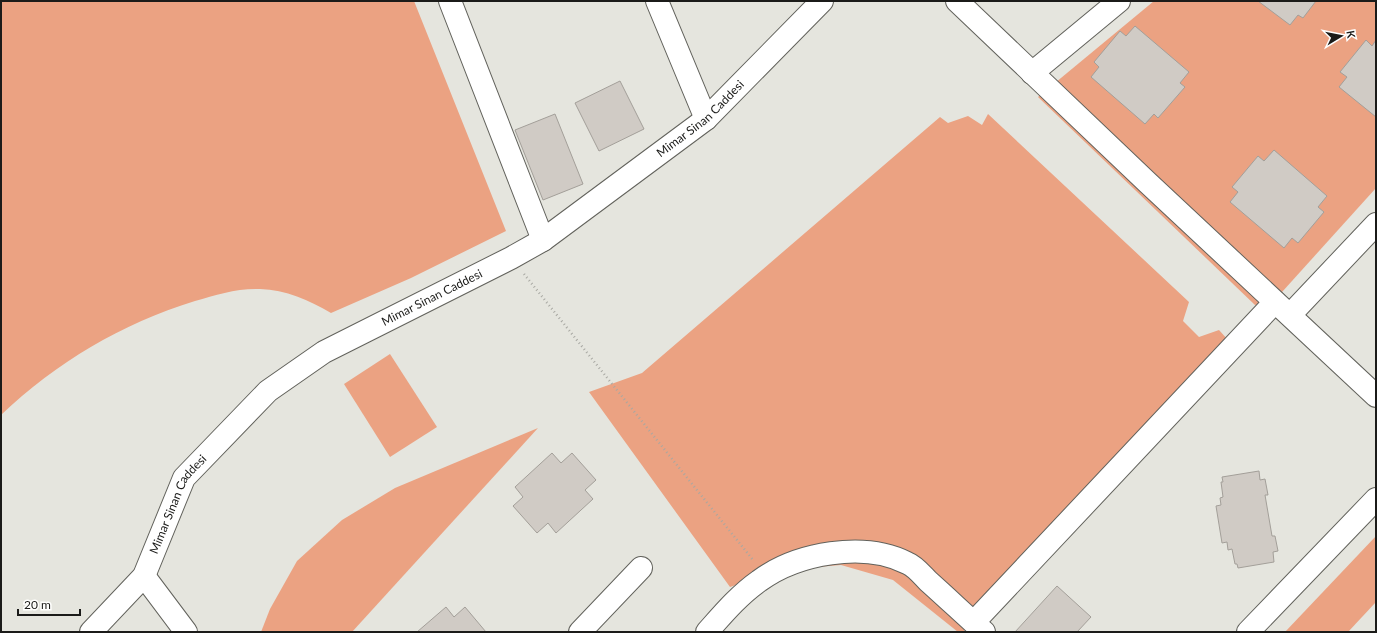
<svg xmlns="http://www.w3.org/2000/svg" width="1377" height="633" font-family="Lato,sans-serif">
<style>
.green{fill:#eba282}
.building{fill:#d0cbc5;stroke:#a39f99}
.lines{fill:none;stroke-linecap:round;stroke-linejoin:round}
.minor-casing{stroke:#62625c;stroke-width:24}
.path{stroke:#a8a8a2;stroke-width:2.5;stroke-dasharray:1 3;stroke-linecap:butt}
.minor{stroke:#fff;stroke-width:22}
.labels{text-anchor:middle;stroke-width:3.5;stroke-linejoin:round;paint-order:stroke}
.street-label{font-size:12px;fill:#1b1b19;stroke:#fffffe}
</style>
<rect width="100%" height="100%" fill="#e5e5de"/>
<g class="green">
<path d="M1,1H414L506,231L411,278L331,313C309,300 286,290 260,289C237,288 216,295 195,301C121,324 57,362 1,415Z"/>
<polygon points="1154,1 1376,1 1376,188 1273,302 1255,305 1038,97"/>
<polygon points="988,114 1189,302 1183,321 1199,337 1219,330 1228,340 963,632 958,632 893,580 841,565 780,570 730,587 589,392 642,373 940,117 948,123 968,116 982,125"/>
<polygon points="390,354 437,427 390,457 344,384"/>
<polygon points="538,428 352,632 261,632 270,609 297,561 342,520 395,488"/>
<polygon points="1376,536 1376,602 1348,632 1285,632"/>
</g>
<g class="building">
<polygon points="1258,1 1316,1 1303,18 1298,15 1290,25"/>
<polygon points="1135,26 1189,72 1180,83 1185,87 1158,118 1154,114 1145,124 1091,77 1099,67 1094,62 1120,31 1126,36"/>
<polygon points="1366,40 1372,46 1376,40 1376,117 1339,87 1347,77 1340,72"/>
<polygon points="620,81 644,129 599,151 575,103"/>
<polygon points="555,114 583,184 543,200 515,130"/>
<polygon points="1274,150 1327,196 1318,207 1324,212 1298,243 1292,238 1284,248 1230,202 1238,192 1232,187 1258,156 1264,161"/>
<polygon points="552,453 561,463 572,453 596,480 585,490 593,499 556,533 548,523 537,533 513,506 523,497 515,487"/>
<polygon points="1259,471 1260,480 1265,479 1268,495 1265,495 1272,536 1275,536 1278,551 1273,552 1274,562 1238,568 1237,564 1235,564 1232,549 1228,550 1227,542 1222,543 1216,506 1221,505 1220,498 1223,497 1221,482 1223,482 1222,477"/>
<polygon points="1057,586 1091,617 1077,632 1015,632"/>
<polygon points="446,607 454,617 465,607 486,632 417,632"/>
</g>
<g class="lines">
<defs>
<g id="minor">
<polyline points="450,1 543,240"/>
<polyline points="657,1 706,119"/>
<polyline points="957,1 1148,183 1376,396"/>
<polyline points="1032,73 1119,1"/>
<polyline points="1290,315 1376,224"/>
<polyline points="144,576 186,632"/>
<polyline points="974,622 1275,302"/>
<path id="s1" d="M91,632L144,576L184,478L268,391L324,352L511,258L543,240L706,119L822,1"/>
<polyline points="580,632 641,568"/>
<path d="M707,632C723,614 739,595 759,581C797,553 864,541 907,563C915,566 922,575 928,581C947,598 965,615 984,632"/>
<polyline points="1248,632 1376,499"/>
</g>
</defs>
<use href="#minor" class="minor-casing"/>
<polyline class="path" points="524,274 753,560"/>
<use href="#minor" class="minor"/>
</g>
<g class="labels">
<g class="street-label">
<text dy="4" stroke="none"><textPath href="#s1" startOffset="817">Mimar Sinan Caddesi</textPath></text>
<text dy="4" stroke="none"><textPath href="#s1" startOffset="493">Mimar Sinan Caddesi</textPath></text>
<text dy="4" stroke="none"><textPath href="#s1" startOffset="157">Mimar Sinan Caddesi</textPath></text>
</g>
</g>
<rect width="1377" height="633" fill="none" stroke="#1b1b19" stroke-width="4"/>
<g transform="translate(1341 36) rotate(80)" stroke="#fffffe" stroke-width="3" paint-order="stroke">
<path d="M0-3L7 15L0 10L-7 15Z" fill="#1b1b19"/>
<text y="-6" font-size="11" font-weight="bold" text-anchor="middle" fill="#1b1b19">K</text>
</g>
<path d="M18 609v6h62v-6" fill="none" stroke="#1b1b19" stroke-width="2"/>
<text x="24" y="609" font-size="12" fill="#1b1b19" stroke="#fffffe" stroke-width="3" paint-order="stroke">20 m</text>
</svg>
